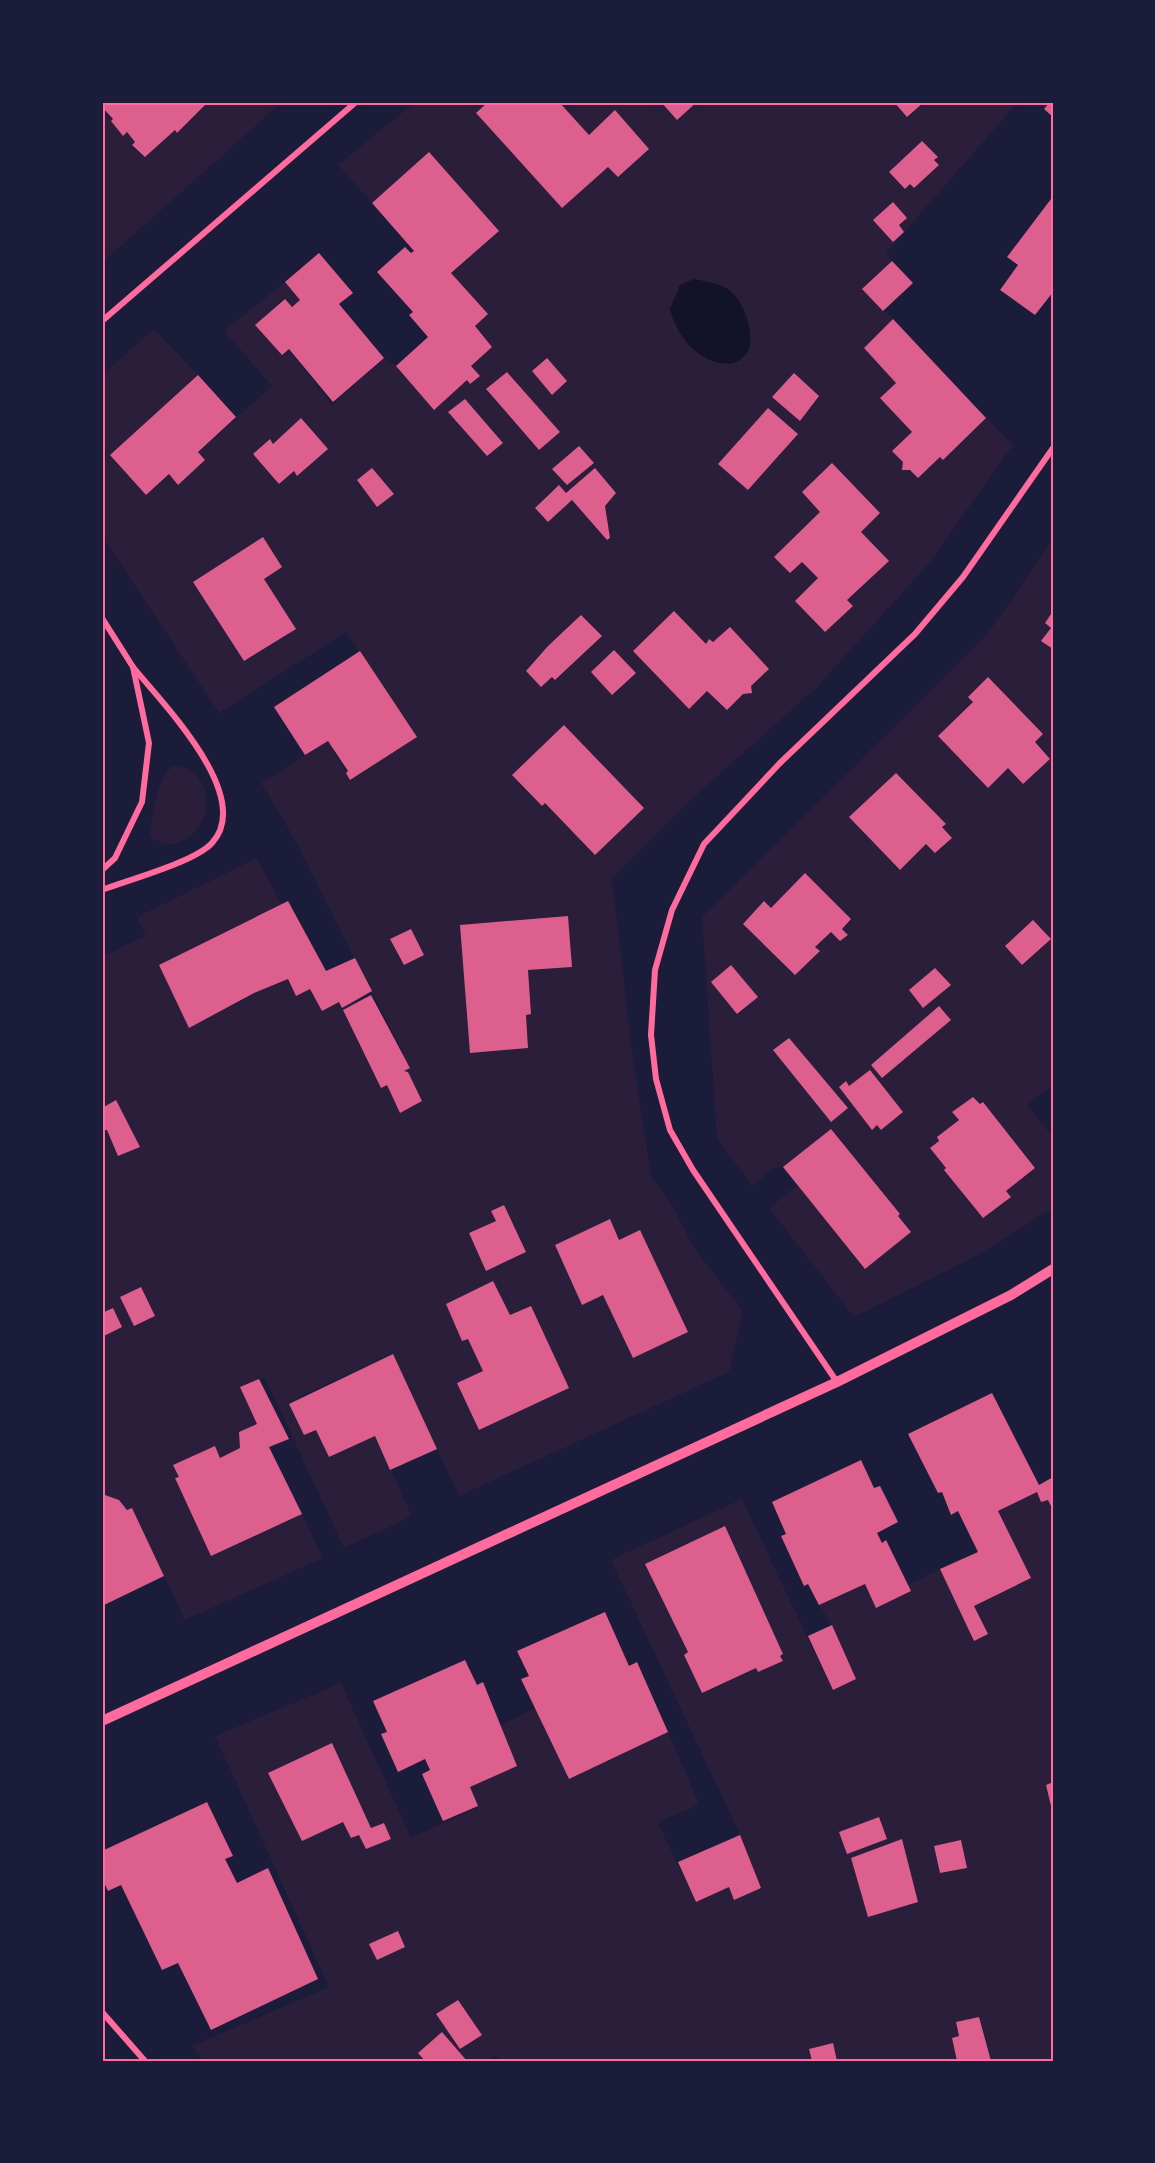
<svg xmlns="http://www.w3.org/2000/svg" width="1155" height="2163" font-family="'Titillium Web',sans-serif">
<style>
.green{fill:#2a1e3b;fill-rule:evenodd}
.water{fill:#12122b}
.building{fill:#dd5f8e}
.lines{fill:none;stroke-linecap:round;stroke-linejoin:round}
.minor{stroke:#ff6b9d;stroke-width:6}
.tertiary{stroke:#ff6b9d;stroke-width:10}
.neatline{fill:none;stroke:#ff6b9d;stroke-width:2}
</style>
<rect width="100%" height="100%" fill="#1b1b3a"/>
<g class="green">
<polygon points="204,102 282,102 102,263 102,194 105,192 102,187 102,107 123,135 127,132 135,142 132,146 145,157 175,130 178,133 205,105"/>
<path d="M415,102H488L476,113L562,208L608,167L618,177L649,149L615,111L589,135L559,102H661L677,120L697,102H1018L886,253L892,261L863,289L893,319L864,348L896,383L881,397L912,432L892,451L903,462L902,470H910L940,457L943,460L986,418L1013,445L930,562L818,686L691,800L612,878L632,1051L651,1176L674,1209L694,1248L743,1311L729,1372L459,1496L392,1354L301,1396V1399L289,1405L304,1435L316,1430L329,1457L375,1436L412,1516L344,1548L265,1378L241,1387L257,1424L240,1432V1448L220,1458L215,1447L173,1465L179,1477L256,1534L302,1514L323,1558L185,1620L132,1508L127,1510L119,1500L102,1494V1337L122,1327L113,1308L102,1313V1130H107L115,1100L102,1108V956L146,936L137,917L257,858L281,904L159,965L189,1028L254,993L288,979L296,996L310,989L339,1002L342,1007L371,992L294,838L261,783L328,741L351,780L417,736L346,632L219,713L102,536V375L154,329L198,375L110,455L146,495L169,474L178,484L205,460L198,452L272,386L224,331L285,282L300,300L292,307L284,299L255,325L281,354L289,349L332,405L384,358L396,366L434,409L467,380L470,384L480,376L471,366L492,347L475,326L488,314L451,273L499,231L429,153L372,203L338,165ZM922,141L937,157L934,160L939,165L914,188L910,184L905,189L889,172ZM547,358L567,381L552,395L532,371ZM507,372L559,432L539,450L486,390ZM465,399L503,442L487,456L448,413ZM301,418L297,475L294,471L279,484L253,454L269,439L273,444ZM579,446L593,463L566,485L553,469ZM372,468L393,493L377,507L357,480ZM596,469L616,493L605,506L610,538L607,540L572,500L548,522L535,508L559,485L566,493ZM263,537L264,579L295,629L244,661L193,582ZM581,615L601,636L556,680L552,677L541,687L526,671L548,646ZM564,725L643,808L595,855L545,803L541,806L512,775ZM460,925L572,967L528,970L531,1014L526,1015L528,1048L471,1052ZM411,930L424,954L404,965L390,940ZM372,992L410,1067L404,1071L408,1073L422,1101L400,1113L387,1085L381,1087L343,1011ZM504,1205L526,1252L486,1271L469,1233L496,1221L491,1211ZM610,1219L619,1240L639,1230L687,1332L633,1358L603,1295L582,1305L555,1245ZM493,1281L510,1315L531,1306L569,1388L479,1430L458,1383L483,1371L468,1339L462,1341L446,1304ZM120,1298L155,1316L134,1326Z"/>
<path d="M1053,539V611L1045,623L1051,628L1042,641L1053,649V1085L1027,1105L1053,1137V1208L976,1256L854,1317L769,1208L797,1185L865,1269L911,1232L898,1216L900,1214L831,1129L783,1167L774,1168L752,1186L717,1139L702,917L987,635ZM988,678L1043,733L1035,742L1050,759L1023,784L1008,768L987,788L938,736L973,702L968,696ZM896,773L945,824L942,827L952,838L936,853L926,844L899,870L849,817ZM805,873L851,920L842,929L848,935L840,941L831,932L815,947L819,952L795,974L743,924L764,902L771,908ZM1033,920L1051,939L1023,965L1005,946ZM730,965L758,997L738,1014L711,982ZM935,969L923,1007L909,990ZM940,1007L951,1020L882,1078L871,1065ZM788,1038L848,1107L831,1122L774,1050ZM870,1071L903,1113L881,1130L877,1125L871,1129L839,1087L845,1081L849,1086ZM973,1097L980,1104L983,1102L1035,1168L1006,1191L1010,1197L983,1218L945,1170L946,1168L937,1138L959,1120L952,1112Z"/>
<path d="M172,766C184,766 193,770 200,780C223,817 179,863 150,836C152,813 156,782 172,766Z"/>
<path d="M1037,1492L1048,1500L1053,1510V1782L1046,1785L1053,1814V2061H991L979,2017L956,2022L959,2036L952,2038L957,2061H837L832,2043L809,2049L812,2061H499L497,2056L486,2061H467L442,2032L419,2053L425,2061H204L192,2046L329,1987L215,1736L341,1683L411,1838L478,1807L470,1787L517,1766L499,1726L535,1708L569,1779L668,1732L699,1804L658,1823L696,1902L729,1887L734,1899L740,1835L611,1560L742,1499L858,1744L833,1690L856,1679L832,1625L819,1605L865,1584L877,1608L910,1591L908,1585L940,1569L974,1641L988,1634L974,1606L998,1511ZM725,1526L783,1654L780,1656L782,1661L758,1672L756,1668L702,1693L684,1655L688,1652L646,1564ZM332,1743L371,1828L384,1823L391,1839L366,1849L359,1835L351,1838L343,1822L302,1840L268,1773ZM902,1839L918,1902L868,1916ZM934,1846L967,1868L941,1873ZM458,2000L481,2034L460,2049L436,2014Z"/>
</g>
<path class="water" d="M694,279C723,285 735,286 746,316C770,383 688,378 670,309L680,285Z"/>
<g class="building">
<polygon points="102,102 204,102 206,104 177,133 175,130 145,157 132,145 135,142 127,132 123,136 111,121 113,119 102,107"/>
<polygon points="488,102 559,102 589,135 615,110 649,149 618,177 608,167 562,208 476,113"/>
<polygon points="661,102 697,102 677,120"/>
<polygon points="894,102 924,102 907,117"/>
<polygon points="1050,102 1053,102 1053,117 1044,109"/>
<polygon points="922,141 938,157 934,160 939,165 914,188 910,184 905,189 889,172"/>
<polygon points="429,152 499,231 451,273 488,314 475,326 492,347 471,366 480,376 470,384 467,380 434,410 396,366 428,337 409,315 413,312 377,272 405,247 411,253 414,251 372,203"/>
<polygon points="1051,199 1053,292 1035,315 1000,290 1018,265 1007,257"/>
<polygon points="893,202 907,218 899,225 904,232 893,242 873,220"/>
<polygon points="319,253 353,293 339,304 384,358 333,402 289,349 282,355 255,325 285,299 292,307 300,300 285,282"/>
<polygon points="892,261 913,283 883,311 862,289"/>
<polygon points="893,319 986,418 943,460 940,457 918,478 910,470 902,470 903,462 892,451 912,432 880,398 896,383 864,348"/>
<polygon points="547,358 567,381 552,395 532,371"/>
<polygon points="507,372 560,432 539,450 486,389"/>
<polygon points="794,373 819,396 800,421 772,397"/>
<polygon points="198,375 236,417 198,452 205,460 178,485 169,474 146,495 110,455"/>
<polygon points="465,399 503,443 487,456 448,412"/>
<polygon points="768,408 798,434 748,490 718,464"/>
<polygon points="301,418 328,449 297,476 294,471 279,484 253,454 270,439 273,444"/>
<polygon points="579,446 594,463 567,485 552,469"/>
<polygon points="832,463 880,513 861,532 889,561 847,600 853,606 825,632 795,601 818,578 802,562 790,573 774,557 820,512 802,492"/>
<polygon points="372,468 394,494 377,507 357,480"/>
<polygon points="595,468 616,493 605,506 610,538 607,540 572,500 548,522 535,508 559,485 566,493"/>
<polygon points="263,537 282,567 264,579 296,629 244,661 193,582"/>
<polygon points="674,611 706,644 709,639 713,642 730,627 769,669 751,686 752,693 743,694 727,710 707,691 689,709 633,651"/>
<polygon points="1053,611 1053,649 1041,641 1051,628 1045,623"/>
<polygon points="581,615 602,636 555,680 552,677 541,687 526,671 548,646"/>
<polygon points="614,650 636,673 612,695 591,672"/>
<polygon points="360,651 417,737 350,780 346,773 348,771 328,741 305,755 274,707"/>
<polygon points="988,677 1043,734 1035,742 1050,759 1023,784 1008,768 988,788 938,736 973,702 968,697"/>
<polygon points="564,725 644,808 595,855 545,803 542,806 512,775"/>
<polygon points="896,773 946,824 942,827 952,838 935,853 926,844 900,870 849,817"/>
<polygon points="805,873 851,919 842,929 848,935 840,941 831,932 815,947 820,951 795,975 743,924 764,901 771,908"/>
<polygon points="288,901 326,971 355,958 372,991 342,1008 339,1002 322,1011 310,989 296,996 288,979 254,993 189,1028 159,965"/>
<polygon points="568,916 572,967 528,970 531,1014 526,1015 528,1048 470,1053 460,925"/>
<polygon points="1033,920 1051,939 1022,965 1005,946"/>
<polygon points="411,929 424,955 404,965 390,939"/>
<polygon points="731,965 758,997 737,1014 711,982"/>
<polygon points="935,968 951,985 923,1008 909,990"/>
<polygon points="371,995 410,1068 404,1071 408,1072 422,1101 400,1113 387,1085 381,1088 343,1010"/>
<polygon points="939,1006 951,1020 882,1078 871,1065"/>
<polygon points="789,1038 848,1108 831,1122 773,1050"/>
<polygon points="870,1070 903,1112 881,1130 877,1125 872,1130 839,1087 846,1081 849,1086"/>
<polygon points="973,1097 980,1104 983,1102 1035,1168 1006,1191 1011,1197 983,1218 944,1170 946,1168 930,1148 939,1141 937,1137 959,1120 952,1112"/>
<polygon points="116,1100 140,1147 118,1156 107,1130 102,1130 102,1108"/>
<polygon points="831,1129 900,1214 898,1216 911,1232 865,1269 783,1167"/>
<polygon points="504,1205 526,1252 486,1271 469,1233 496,1221 491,1211"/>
<polygon points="610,1219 619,1240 640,1230 688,1332 633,1358 603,1295 582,1305 555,1245"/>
<polygon points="493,1281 510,1315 531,1306 569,1388 479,1430 457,1383 483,1371 468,1339 462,1341 446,1304"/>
<polygon points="141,1287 155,1316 134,1326 120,1297"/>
<polygon points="113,1308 122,1327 102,1337 102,1313"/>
<polygon points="393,1354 437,1449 390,1470 375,1436 329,1457 316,1430 304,1435 289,1404"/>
<polygon points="259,1379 289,1439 269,1447 302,1514 211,1556 175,1478 179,1477 173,1465 215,1446 220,1458 240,1448 239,1432 257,1424 240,1387"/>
<polygon points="992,1393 1039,1485 1053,1477 1053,1510 1048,1500 1041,1502 1037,1492 998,1511 1031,1578 974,1606 988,1634 974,1641 940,1569 978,1552 958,1511 951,1515 942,1492 938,1493 908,1434"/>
<polygon points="861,1460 874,1488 880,1486 898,1522 877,1533 882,1543 886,1540 911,1591 876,1608 865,1584 819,1605 808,1584 804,1586 781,1536 786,1534 772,1502"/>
<polygon points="102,1494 119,1500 127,1510 132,1508 164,1576 102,1606"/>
<polygon points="725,1526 783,1654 780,1656 783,1661 758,1672 756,1668 702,1693 684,1655 688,1652 645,1564"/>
<polygon points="605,1612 629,1666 637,1662 668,1732 569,1779 521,1679 529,1676 517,1651"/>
<polygon points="832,1625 856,1679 833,1690 808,1636"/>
<polygon points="465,1660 477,1685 483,1682 517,1766 470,1787 478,1806 443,1821 422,1774 430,1770 425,1759 398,1772 381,1734 387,1732 373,1701"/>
<polygon points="332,1743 371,1828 384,1823 391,1839 366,1849 359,1835 351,1838 343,1822 302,1841 268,1773"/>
<polygon points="1053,1782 1053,1810 1052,1810 1046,1785"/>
<polygon points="207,1802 233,1856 225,1859 237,1883 268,1868 318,1979 211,2030 178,1963 162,1970 121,1885 108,1891 102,1878 102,1851"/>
<polygon points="879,1817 887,1839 847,1854 839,1832"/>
<polygon points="740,1835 761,1888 734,1900 729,1887 696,1902 678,1862"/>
<polygon points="902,1839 918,1902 868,1917 851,1858"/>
<polygon points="961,1840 967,1868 940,1873 934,1846"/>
<polygon points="398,1931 405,1947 377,1960 369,1944"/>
<polygon points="458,2000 482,2035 460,2049 436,2014"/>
<polygon points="979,2017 991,2061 957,2061 952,2038 959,2036 956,2022"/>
<polygon points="442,2032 467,2061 425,2061 418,2053"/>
<polygon points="833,2043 837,2061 812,2061 809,2049"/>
</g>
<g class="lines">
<g class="minor">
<polyline points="102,321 356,102"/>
<polyline points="102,618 133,667 149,743 142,802 115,858 102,870"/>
<path d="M102,890C128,880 195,862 212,843C255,796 161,702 133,667"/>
<polyline points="837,1382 693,1170 670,1130 656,1079 651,1035 655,970 672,910 704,844 780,763 915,634 963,577 1053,448"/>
<polyline points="102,2012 145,2061"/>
</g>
<polyline class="tertiary" points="102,1721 837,1382 1011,1295 1053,1269"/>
</g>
<rect width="1155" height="2163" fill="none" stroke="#1b1b3a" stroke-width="207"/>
<rect x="104" y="104" width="948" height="1956" class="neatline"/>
</svg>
